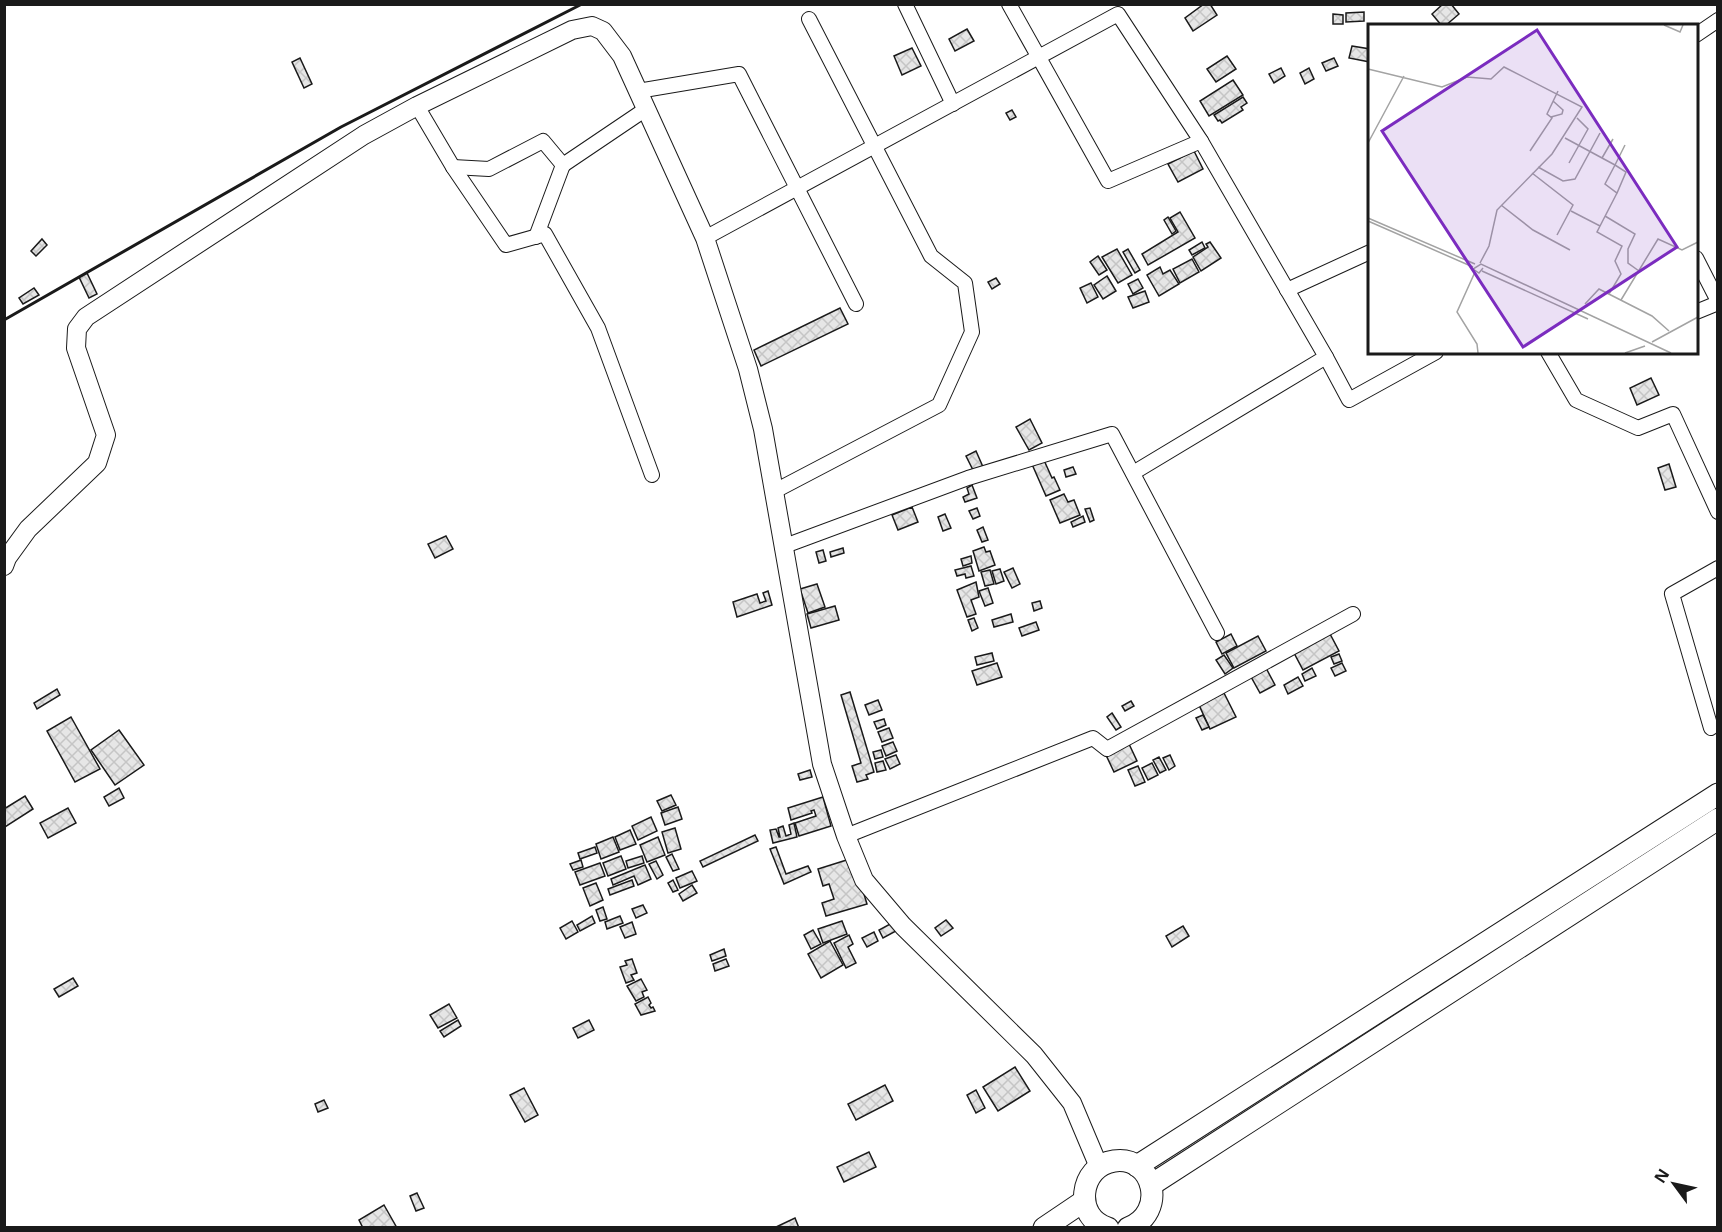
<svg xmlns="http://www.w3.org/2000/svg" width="1722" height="1232" font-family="'Noto Sans',sans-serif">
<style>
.building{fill:url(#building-cross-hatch);stroke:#1a1a1a;stroke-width:1.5}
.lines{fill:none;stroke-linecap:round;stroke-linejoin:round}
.street-casing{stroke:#1a1a1a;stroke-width:16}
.secondary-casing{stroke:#1a1a1a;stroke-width:20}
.primary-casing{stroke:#1a1a1a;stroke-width:23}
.street{stroke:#fff;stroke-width:14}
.secondary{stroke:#fff;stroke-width:18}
.primary{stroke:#fff;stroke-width:21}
.wall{stroke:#1a1a1a;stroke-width:3}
.inset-road{fill:none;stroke:#a3a3a3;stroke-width:1.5}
.view{fill:#7b2cbf;fill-opacity:0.15;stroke:#7b2cbf;stroke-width:3}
.inset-edge{fill:none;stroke:#1a1a1a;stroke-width:3}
</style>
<defs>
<pattern id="building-cross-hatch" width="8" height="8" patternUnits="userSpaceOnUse" patternTransform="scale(1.5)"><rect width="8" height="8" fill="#e6e6e6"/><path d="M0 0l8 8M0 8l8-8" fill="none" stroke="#c5c5c5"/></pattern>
</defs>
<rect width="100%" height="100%" fill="#fff"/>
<g class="building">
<polygon points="1204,4 1210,4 1217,15 1193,31 1185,18"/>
<polygon points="1443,4 1451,4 1459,14 1445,26 1442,26 1432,14"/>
<polygon points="1364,12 1364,21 1346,22 1346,13"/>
<polygon points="1333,14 1343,15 1343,24 1333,24"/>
<polygon points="967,29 974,41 955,51 949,39"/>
<polygon points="1352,46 1370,49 1370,62 1349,58"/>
<polygon points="912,48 921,66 902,75 894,56"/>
<polygon points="1227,56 1236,69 1216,82 1207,69"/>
<polygon points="300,58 312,84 304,88 292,62"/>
<polygon points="1334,58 1338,66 1326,71 1322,63"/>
<polygon points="1281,68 1285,76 1274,83 1269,74"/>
<polygon points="1309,68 1314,79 1305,84 1300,73"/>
<polygon points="1233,80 1243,95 1209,116 1200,101"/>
<polygon points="1243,97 1247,103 1241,107 1243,110 1222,123 1220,120 1218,121 1214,115"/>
<polygon points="1012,110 1016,117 1010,120 1006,113"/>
<polygon points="1194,151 1203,169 1178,182 1168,164"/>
<polygon points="1180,212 1195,238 1148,265 1142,254 1178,232 1170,218"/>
<polygon points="1168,217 1176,231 1172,234 1164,220"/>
<polygon points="42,239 47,245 36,256 31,251"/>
<polygon points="1202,242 1205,248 1192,255 1189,250"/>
<polygon points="1210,242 1221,258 1201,271 1193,257 1208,247 1206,244"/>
<polygon points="1117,249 1132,275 1118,283 1102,257"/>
<polygon points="1128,249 1140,270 1135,273 1123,252"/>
<polygon points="1098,256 1107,270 1099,275 1090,262"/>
<polygon points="1192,259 1199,272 1180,283 1173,269"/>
<polygon points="1160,267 1163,274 1170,270 1179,284 1159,296 1147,275"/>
<polygon points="87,273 97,294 89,298 79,277"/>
<polygon points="1107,276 1116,291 1103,299 1094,285"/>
<polygon points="996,278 1000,284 992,289 988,282"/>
<polygon points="1138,279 1143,288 1133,294 1128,284"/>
<polygon points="1091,283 1098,297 1087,303 1080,288"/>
<polygon points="34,288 39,295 23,304 19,298"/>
<polygon points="1145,291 1149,302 1133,308 1128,297"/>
<polygon points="840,308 848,324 761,366 754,350"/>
<polygon points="1651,378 1659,395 1637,405 1630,388"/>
<polygon points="1030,419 1042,443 1029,450 1016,427"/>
<polygon points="976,451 983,467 974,472 966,456"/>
<polygon points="1043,458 1052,478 1054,477 1060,490 1046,496 1031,462"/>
<polygon points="1669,464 1676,487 1665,490 1658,468"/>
<polygon points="1073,467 1076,474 1066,477 1064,470"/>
<polygon points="972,485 977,498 965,502 963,497 969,494 967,488"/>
<polygon points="1064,494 1068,502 1074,500 1080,515 1060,523 1050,500"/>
<polygon points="912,507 918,522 898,530 892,515"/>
<polygon points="977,508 980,516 973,519 969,511"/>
<polygon points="1090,508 1094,520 1090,522 1085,509"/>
<polygon points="945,514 951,528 943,531 938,517"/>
<polygon points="1083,516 1085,522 1073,527 1071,522"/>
<polygon points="983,527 988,540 982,542 977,530"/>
<polygon points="446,536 453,549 435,558 428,544"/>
<polygon points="984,547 986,552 990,551 995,565 979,571 973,551"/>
<polygon points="843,548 844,553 831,557 830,552"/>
<polygon points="823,550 826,561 819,563 816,552"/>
<polygon points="971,556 972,563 963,566 961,559"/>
<polygon points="971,566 974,576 966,578 965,574 957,576 955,570"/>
<polygon points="1013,568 1020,584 1012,588 1004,572"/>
<polygon points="1000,569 1004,581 996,584 992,571"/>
<polygon points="990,570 994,584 985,586 981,572"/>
<polygon points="976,582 979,597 971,600 976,614 967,617 957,590"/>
<polygon points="817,584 825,607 808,613 800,589"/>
<polygon points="988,588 993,603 985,606 979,591"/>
<polygon points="768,591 772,605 737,617 733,602 757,594 760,603 766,601 763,593"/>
<polygon points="1040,601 1042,608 1034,611 1032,603"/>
<polygon points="835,606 839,620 811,628 807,614"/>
<polygon points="1011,614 1013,622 994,627 992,620"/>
<polygon points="974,618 978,628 972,631 968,620"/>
<polygon points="1036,622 1039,630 1022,636 1019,628"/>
<polygon points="1329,632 1339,651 1303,670 1293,651"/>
<polygon points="1231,634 1237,646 1222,654 1216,642"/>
<polygon points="1258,636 1266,651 1234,668 1226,653"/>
<polygon points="992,653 994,661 977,665 975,657"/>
<polygon points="1339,654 1342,661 1334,664 1331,657"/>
<polygon points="1224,655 1233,668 1225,674 1216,660"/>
<polygon points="997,663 1002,677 977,685 972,671"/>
<polygon points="1342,663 1346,671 1335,676 1331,668"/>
<polygon points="1265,666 1275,685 1260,693 1250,675"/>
<polygon points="1312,668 1316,676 1305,681 1302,674"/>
<polygon points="1298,677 1303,686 1288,694 1284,685"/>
<polygon points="57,689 60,695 37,709 34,703"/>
<polygon points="850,692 874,772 866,775 868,779 857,782 852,766 861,763 841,695"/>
<polygon points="1224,693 1236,717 1210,729 1199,705"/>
<polygon points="878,700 882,710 869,715 865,705"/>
<polygon points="1131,701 1134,706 1125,711 1122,706"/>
<polygon points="1112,713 1121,727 1116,730 1107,717"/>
<polygon points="1203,715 1209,727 1202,730 1196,718"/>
<polygon points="71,717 100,769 75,782 47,731"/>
<polygon points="884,719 886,725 877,729 874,722"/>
<polygon points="889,728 893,738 882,742 878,732"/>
<polygon points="119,730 144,765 115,785 91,750"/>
<polygon points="893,742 897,751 886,756 882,746"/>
<polygon points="1129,744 1137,761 1114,772 1106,755"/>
<polygon points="881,750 883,757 875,759 873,752"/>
<polygon points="896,755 900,764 890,769 885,759"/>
<polygon points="1170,755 1175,766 1169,770 1163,758"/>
<polygon points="1159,757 1166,770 1160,773 1153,760"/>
<polygon points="883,761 886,770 877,772 875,763"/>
<polygon points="1152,763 1158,775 1148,780 1142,768"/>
<polygon points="1138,766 1145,782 1135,786 1128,770"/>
<polygon points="810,770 812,777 800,780 798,774"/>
<polygon points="119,788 124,798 109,806 104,797"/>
<polygon points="671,795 676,805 662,811 657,801"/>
<polygon points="25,796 33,809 5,827 4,809"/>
<polygon points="823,797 831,826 799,836 795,823 816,816 814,810 811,811 812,813 791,820 788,808"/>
<polygon points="678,807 682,819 665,825 661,813"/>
<polygon points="68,808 76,823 48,838 40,823"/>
<polygon points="651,817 657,831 638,840 632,826"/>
<polygon points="794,823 797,837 773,843 770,830 776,829 779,837 780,837 778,828 783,826 786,836 791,834 789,825"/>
<polygon points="675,828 681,849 668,853 662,832"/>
<polygon points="630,830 636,844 620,850 615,837"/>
<polygon points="755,835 758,841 703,867 700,861"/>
<polygon points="613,837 619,852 601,859 596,844"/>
<polygon points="658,837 665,855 647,862 640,845"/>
<polygon points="595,847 597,853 580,859 578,853"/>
<polygon points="776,847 786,874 808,866 811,872 784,884 770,849"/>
<polygon points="672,854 679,869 673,871 666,857"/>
<polygon points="621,856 626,869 608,876 603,863"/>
<polygon points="642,856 644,863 628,868 626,861"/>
<polygon points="853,858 867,904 826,916 822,903 834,899 829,884 823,886 818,869"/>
<polygon points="581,860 583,867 573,870 570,864"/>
<polygon points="656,861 663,875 657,879 649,864"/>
<polygon points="600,863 605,876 580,885 575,872"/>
<polygon points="645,865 651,879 638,885 634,876 613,885 611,879"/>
<polygon points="692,871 697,881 680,888 676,878"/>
<polygon points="632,880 634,886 610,895 608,889"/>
<polygon points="673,880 678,890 673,892 668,883"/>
<polygon points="596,883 603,900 590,906 583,888"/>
<polygon points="692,885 697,893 683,901 679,894"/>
<polygon points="643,905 647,913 636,918 632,909"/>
<polygon points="603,907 607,919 600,921 596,910"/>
<polygon points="592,916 595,923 580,931 577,925"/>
<polygon points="620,916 623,923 607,929 605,922"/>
<polygon points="946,920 953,928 941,936 935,928"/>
<polygon points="572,921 578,932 566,939 560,928"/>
<polygon points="842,921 847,934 823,943 818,929"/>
<polygon points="632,922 636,934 625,938 620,927"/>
<polygon points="892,923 896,931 883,938 879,930"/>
<polygon points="1183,926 1189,936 1172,947 1166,936"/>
<polygon points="813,930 821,944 811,949 804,935"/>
<polygon points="874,932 878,941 867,947 862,938"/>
<polygon points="849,935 853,944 848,947 856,963 846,968 834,943"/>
<polygon points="830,941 843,965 821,978 808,954"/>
<polygon points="724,949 726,956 712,961 710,955"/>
<polygon points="632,959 637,973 631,975 634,980 626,983 620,967 627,965 625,961"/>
<polygon points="726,959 729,966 715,971 713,964"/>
<polygon points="73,978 78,986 59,997 54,989"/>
<polygon points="641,979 647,990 642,992 644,997 636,1001 627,986"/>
<polygon points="648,997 651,1003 649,1005 651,1008 653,1007 655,1011 641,1015 635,1004"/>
<polygon points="449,1004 457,1018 438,1028 430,1015"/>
<polygon points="458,1020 461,1026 444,1037 440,1031"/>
<polygon points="589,1020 594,1030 578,1038 573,1028"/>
<polygon points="1015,1067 1030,1091 998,1111 983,1087"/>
<polygon points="885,1085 893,1101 856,1120 848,1104"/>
<polygon points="524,1088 538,1115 525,1122 510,1095"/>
<polygon points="976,1090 985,1108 976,1113 967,1095"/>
<polygon points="324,1100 328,1108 318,1112 315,1104"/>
<polygon points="869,1152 876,1167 844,1182 837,1167"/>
<polygon points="417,1193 424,1208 416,1211 410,1196"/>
<polygon points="384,1205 397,1228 363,1228 359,1220"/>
<polygon points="795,1218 799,1228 774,1228"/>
</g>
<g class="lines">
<defs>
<g id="street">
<polyline points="905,4 953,104"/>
<polyline points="1696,35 1718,20"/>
<polyline points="638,91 739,74 856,304"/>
<polyline points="417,106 453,167 506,245 545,234 598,328 652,475"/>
<polyline points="563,165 646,109"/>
<polyline points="453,167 489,169 543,141 563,165 536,237"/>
<polyline points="705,238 1118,14 1201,141 1108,181 1009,4"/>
<polyline points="1696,258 1718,301"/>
<polyline points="1287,290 1370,252"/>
<polyline points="1696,312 1718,303"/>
<polyline points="1548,352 1576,400 1638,428 1673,414 1718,512"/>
<polyline points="1326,357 1349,400 1436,352"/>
<polyline points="1133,473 1326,357 1201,141"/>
<polyline points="773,492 939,405 972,332 965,283 931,256 809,19"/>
<polyline points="782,547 968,478 1112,434 1217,633"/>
<polyline points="1711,728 1672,594 1718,568"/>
<polyline points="846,836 1093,738 1107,749 1353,614"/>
</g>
<polyline id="secondary" points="4,566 7,558 28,529 97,463 106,435 76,348 77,329 86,317 364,135 417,106 572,30 592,26 603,31 622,56 705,238 748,369 763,429 822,764 846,836 864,880 903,926 1034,1055 1072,1103 1099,1167"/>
<g id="primary">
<polyline points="1137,1166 1718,794"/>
<polyline points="1151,1185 1718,819"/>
<polyline points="1044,1228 1084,1201"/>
<path d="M1108,1228C1073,1218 1079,1166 1114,1161C1154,1155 1168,1213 1128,1228"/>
</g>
</defs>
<use href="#street" class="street-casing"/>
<use href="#secondary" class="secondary-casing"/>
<use href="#primary" class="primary-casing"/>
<use href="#street" class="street"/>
<use href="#secondary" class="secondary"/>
<use href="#primary" class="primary"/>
<polyline class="wall" points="4,320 341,127 582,4"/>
</g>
<g transform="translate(1368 24)">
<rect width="330" height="330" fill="#fff"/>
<path class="inset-road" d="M296,1L312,8L315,1M0,45L74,63L99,53L123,55L136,43L214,83L184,130L129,186L121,222L112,239M183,93L194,90L195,86L185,77M197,114L247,141L258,148L249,169L237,160L247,141L257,121M0,119L36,52M162,127L184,94L179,90L190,67M234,134L245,115M201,139L220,105L209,94M170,143L195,157L207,155L232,109M164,149L205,181L189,211M133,181L165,206L202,226M203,187L232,202L249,169M237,192L267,210L260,225V239L271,247M0,194L107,240M0,197L105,243M232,202L229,208L254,222L247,237L253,250L241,270M115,244L111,249L105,245L113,240L303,329M114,247L220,295M107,248L89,288L109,320L110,329M253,276L290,215L314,226L330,218M217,280L231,265L284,292L301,307M284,318L330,293M257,329L277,322"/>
<path class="view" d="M169,6L309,223L155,323L14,107Z"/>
<rect width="330" height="330" class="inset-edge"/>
</g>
<rect width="1722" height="1232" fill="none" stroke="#1a1a1a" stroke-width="12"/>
<g transform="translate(1674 1184) rotate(303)" stroke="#ffffff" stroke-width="4.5" paint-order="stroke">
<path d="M0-4.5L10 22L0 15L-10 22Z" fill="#1a1a1a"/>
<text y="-9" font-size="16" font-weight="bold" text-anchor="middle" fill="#1a1a1a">N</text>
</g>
</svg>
